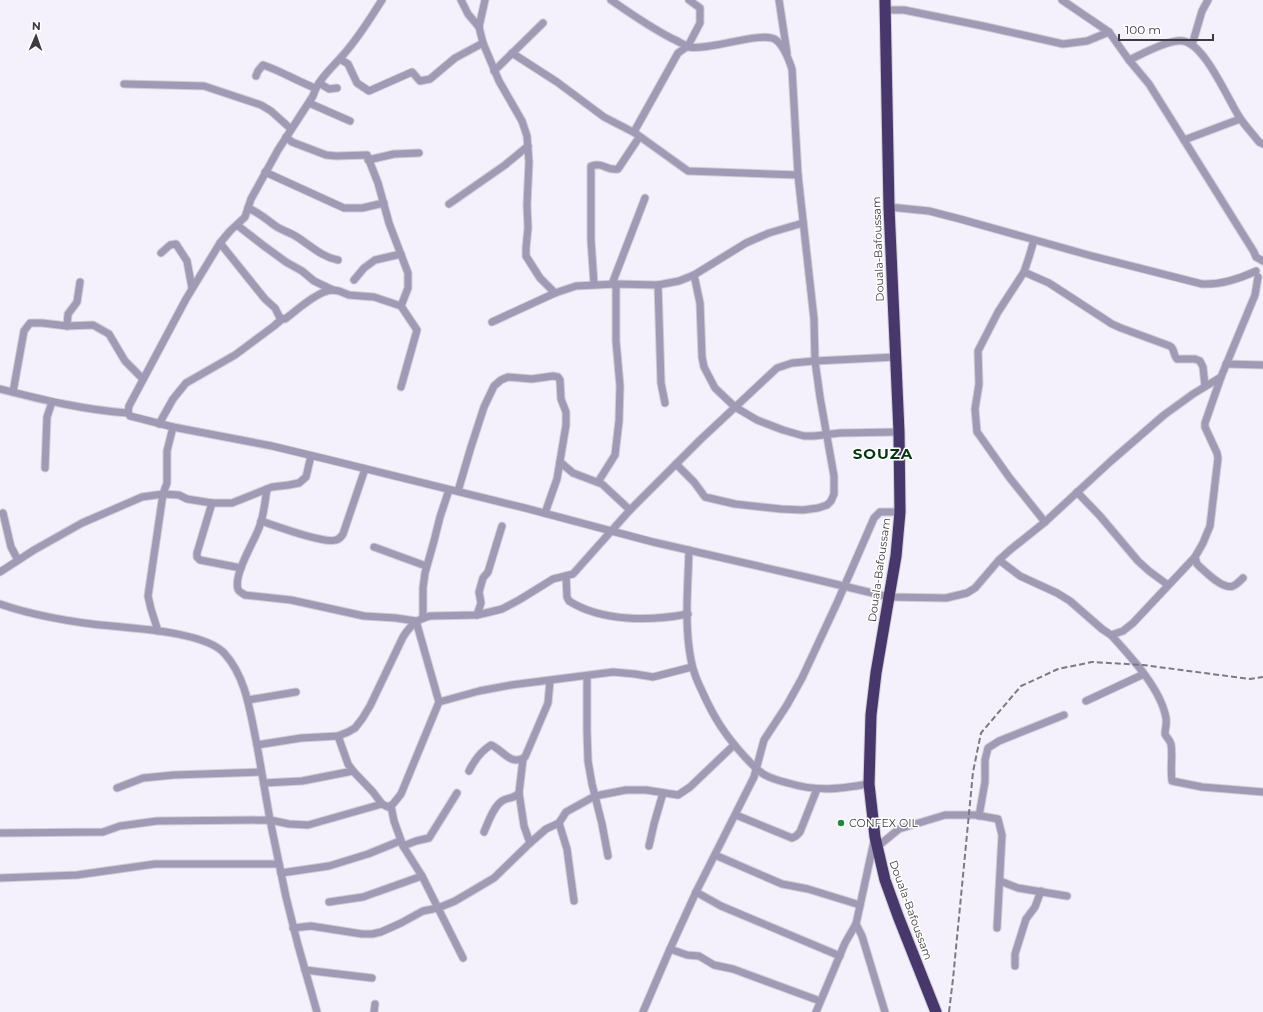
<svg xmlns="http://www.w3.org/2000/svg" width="1263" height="1012" font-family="Montserrat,sans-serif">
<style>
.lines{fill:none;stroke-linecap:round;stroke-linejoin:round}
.minor-casing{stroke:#cfcdd7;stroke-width:9}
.highway-casing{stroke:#cfcdd7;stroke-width:13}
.minor{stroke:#a19ab5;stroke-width:7}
.highway{stroke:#48376b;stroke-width:11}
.rail{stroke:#7b7a82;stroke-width:2;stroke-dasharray:6 3;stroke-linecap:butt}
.poi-dot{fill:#26883c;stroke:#fff;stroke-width:1.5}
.labels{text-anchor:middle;stroke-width:3;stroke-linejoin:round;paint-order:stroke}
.street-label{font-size:11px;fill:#3c3b41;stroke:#fff}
.poi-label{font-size:11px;fill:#3c3b41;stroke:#fff;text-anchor:start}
.district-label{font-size:15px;font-weight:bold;letter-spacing:1px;fill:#053511;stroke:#fff}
</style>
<rect width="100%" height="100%" fill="#f4f1fd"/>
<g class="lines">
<defs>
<g id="minor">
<polyline points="461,0 468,14 479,27"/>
<polyline points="485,0 479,27 483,43 499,81 522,121 527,136 529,162 527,205 528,228 526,248 526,256 540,278 555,293"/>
<path d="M611,0C631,14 651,28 673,39C678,41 684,45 689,47C709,51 764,30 776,40C784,46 789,60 792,69L798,175L814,319L815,361L820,397L834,476V494L831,501L827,505L818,508L803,510L781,509L735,504L705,497L694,482L676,464"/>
<polyline points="779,0 787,53"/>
<polyline points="1062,0 1109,32 1129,60 1149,84 1254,252 1256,257 1263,261"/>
<polyline points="886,10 904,10 983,26 1063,44 1087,41 1109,32"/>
<polyline points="1192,45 1202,11 1208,0"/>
<polyline points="512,53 557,82 604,117 635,133 688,171 798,175"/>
<polyline points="340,59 348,64 357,83 369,91 412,72 420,81 430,79 455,58 483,43"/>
<path d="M1129,60C1142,54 1169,39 1183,41C1205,44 1228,100 1240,118C1246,127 1253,134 1259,142L1263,144"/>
<polyline points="494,71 543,23"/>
<path d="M256,76L258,71L263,65C281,71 297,81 315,88"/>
<polyline points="319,83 329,89 337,88"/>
<polyline points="124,84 204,86 261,105 271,111 291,129"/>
<polyline points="309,103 350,121"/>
<polyline points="635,133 635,130 678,53 688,46 700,23 700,8 689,0"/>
<polyline points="1184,140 1240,119"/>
<polyline points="368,160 394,154 419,153"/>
<polyline points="265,172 344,208 362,208 384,203"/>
<polyline points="449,204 505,165 528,146"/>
<path d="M889,207L929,211L960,219L1092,256L1202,284C1221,285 1239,279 1256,271"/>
<path d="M248,208C260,213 267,220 277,227C284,231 291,233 297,237C311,246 322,257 338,260"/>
<polyline points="237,225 264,246 286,262 302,271 314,281 333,290 339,291 349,295 374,297 401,306 408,288 408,273 389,223 378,183 367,155 336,156 326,155 292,142 286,137"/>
<polyline points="1034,240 1029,257 1024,272 998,312 978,351 979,384 975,409 977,432 980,436 1009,477 1045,522"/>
<path d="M220,243L265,299L275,308L280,318L285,319C297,310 319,290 333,290"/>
<polyline points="161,253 170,245 176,244 187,261 192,288"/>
<path d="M1024,272L1049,283L1112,324L1121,328L1170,346C1175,349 1173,355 1177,359H1195L1200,361L1203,367L1205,386"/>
<polyline points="694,275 700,303 702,357 704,367 715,388 735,407 757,420 783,430 804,436 814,436 840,433 899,432"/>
<polyline points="354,280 364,268 375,260 401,254"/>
<path d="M594,284L591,240V166C605,162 605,171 618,169L638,139"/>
<polyline points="612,284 645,198"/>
<polyline points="658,285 661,383 665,403"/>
<polyline points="401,306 417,330 401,387"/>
<polyline points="492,322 555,293 576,286 616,284 658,285 679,281 694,275 746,243 769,233 803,223"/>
<polyline points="67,326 68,314 77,302 80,282"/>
<polyline points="1226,364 1263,365"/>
<path d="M1221,377L1205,423V427L1217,453L1218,458L1210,526L1203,543L1195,557L1197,564L1200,567C1207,573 1223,590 1233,586C1236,585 1240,581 1243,578"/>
<path d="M0,389C43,400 85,410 128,413L130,416L134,417L173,427L272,446L330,460L525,508L653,542L810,578L889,597L946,598L967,593L975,588L999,560L1010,550L1045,522L1111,461L1164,415L1193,394L1221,377L1255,295L1258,277"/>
<polyline points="13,392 24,331 30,323 42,323 67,326 93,325 109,334 125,361 143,379"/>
<path d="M128,413L129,406L186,299L220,243L230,231L245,217L251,199L278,150L313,96C318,79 333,67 344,54C359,37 370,19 382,0"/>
<polyline points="159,424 173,399 186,383 235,355 274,326 282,319"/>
<polyline points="560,462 573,473 602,484 630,510"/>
<polyline points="45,468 47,417 52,402"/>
<polyline points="598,482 615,455 619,421 620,386 616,341 616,284"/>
<path d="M267,489C265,501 264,514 260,525C256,539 233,574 238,589C239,592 242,593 245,595L291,600L364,616L396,618L416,621L439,702L401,794L393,804L388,807L382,804L373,792L353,771L348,764L338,736"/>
<polyline points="458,491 471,447 484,407 494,386 501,380 508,377 532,379 553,376 558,377 560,380 561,399 566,412 566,425 557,479 545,513"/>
<polyline points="1077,492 1100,516 1138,561 1149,571 1168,585"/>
<polyline points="212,503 197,553 197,557 200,560 241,568"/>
<polyline points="3,513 11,547 18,560"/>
<path d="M261,521C276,526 324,544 336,540C340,539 341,537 343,534L365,469"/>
<polyline points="374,547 426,566"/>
<path d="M689,550C688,586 684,624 691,660C693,671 697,681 702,691C714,718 725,735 745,757C751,763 757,771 765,775C772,779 780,781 788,783C818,792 838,789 869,784"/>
<polyline points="999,560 1020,576 1057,593 1070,601 1102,629 1111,635 1123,631 1133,623 1195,557"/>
<polyline points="0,572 34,550 82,523 142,497 163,494 167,483 167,451 173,427"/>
<path d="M566,576L567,597L569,601C602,622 651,621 688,614"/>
<path d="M0,604C29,614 61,620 92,624C123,628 205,630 225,654C247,679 250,713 257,745"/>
<polyline points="477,615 481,603 479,592 483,578 488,572 502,526"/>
<polyline points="423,618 423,588 425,573 434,541 440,517 449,490"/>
<polyline points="158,631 151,609 148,596 163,494 179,495 187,499 212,503 232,503 272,487 289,485 299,483 306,477 311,456"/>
<path d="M1111,635C1131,657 1161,689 1166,718C1167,724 1165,729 1165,734C1166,737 1170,740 1171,744C1173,756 1170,768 1172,781L1202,787L1263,792"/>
<polyline points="587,676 587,731 588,761 592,784 602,824 608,856"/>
<polyline points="248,700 296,692"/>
<polyline points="1086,701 1144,674"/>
<polyline points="439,702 479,691 511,685 613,672 635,674 653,677 692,667"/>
<path d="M469,771C474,761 481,751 491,745C502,749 511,767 525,757L548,703L550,681"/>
<polyline points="264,783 302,781 353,771"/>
<polyline points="117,788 143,778 174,775 261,772"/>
<polyline points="519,793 524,826 530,843"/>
<polyline points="391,806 394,821 403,846 416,841 429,838 457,793"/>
<polyline points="736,815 792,838 796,836 800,832 817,789"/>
<polyline points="979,816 985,782 985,760 988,748 999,741 1064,715"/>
<polyline points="559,823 567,849 574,901"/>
<path d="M484,832C488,823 493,807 502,801C508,797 514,799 519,793L523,759"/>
<polyline points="0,833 103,832 120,826 157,821 270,820 289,824 308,825 382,804"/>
<polyline points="403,846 422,876 463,958"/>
<polyline points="649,846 654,824 663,793"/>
<polyline points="877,847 899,829 945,815 976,815 998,819 1002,835 997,928"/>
<polyline points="715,855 782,884 808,889 860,905"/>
<polyline points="281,873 329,866 368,854 400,841"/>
<polyline points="0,878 77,875 155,864 279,864"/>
<polyline points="1000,881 1018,888 1067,896"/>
<polyline points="696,892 721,906 840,956"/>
<polyline points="329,902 363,897 422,876"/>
<polyline points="856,924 862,936 885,1012"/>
<polyline points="293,928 311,926 362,934 372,934 381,932 401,923 423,911 438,908 455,901 494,878 530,843 546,829 559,823 566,812 595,796 626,790 646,790 678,795 690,787 734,745"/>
<polyline points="670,949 687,955 699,956 714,965 733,969 820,1001"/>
<polyline points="1015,966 1015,954 1026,919 1035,907 1041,891"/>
<polyline points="305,970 372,978"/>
<path d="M317,1012L298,945L286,897L270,820L257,745L301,738L338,736L348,732L355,728L362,719L370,706L403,637C410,626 417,619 430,616L477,615L490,612L502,609L519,600L553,579L573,574L630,510L700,440L777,368L792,363L815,361L896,357"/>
<polyline points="374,1012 375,1004"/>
<polyline points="643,1012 670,949 696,892 754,777 764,740 787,705 802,678 837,603 874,518 880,512 900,512"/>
<polyline points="816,1012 845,943 856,924 874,841"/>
</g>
<polyline id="highway" points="885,0 889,207 899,432 900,512 896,556 876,673 871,715 869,784 875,837 885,880 898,916 936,1012"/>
</defs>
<use href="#minor" class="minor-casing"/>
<use href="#highway" class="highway-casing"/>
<use href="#minor" class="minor"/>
<use href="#highway" class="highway"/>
<polyline class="rail" points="949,1012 953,979 973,772 981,733 1021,686 1058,669 1092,662 1143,665 1250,679 1263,677"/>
</g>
<circle class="poi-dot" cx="841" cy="823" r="4"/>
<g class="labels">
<g class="street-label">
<text transform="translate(878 249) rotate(-92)" y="4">Douala-Bafoussam</text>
<text transform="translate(879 570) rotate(-82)" y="4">Douala-Bafoussam</text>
<text transform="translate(911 910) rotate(70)" y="4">Douala-Bafoussam</text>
</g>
<g class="poi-label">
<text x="849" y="827">CONFEX OIL</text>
</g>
<g class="district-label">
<text x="883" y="459">SOUZA</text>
</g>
</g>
<g transform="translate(36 36) rotate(2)" stroke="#ffffff" stroke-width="3" paint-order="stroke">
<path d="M0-3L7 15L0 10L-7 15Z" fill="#3c3b41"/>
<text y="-6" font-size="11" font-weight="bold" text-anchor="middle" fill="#3c3b41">N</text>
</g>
<path d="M1119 34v6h94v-6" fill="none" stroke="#3c3b41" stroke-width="2"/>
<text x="1125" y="34" font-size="12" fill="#3c3b41" stroke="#ffffff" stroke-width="3" paint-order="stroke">100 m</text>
</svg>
